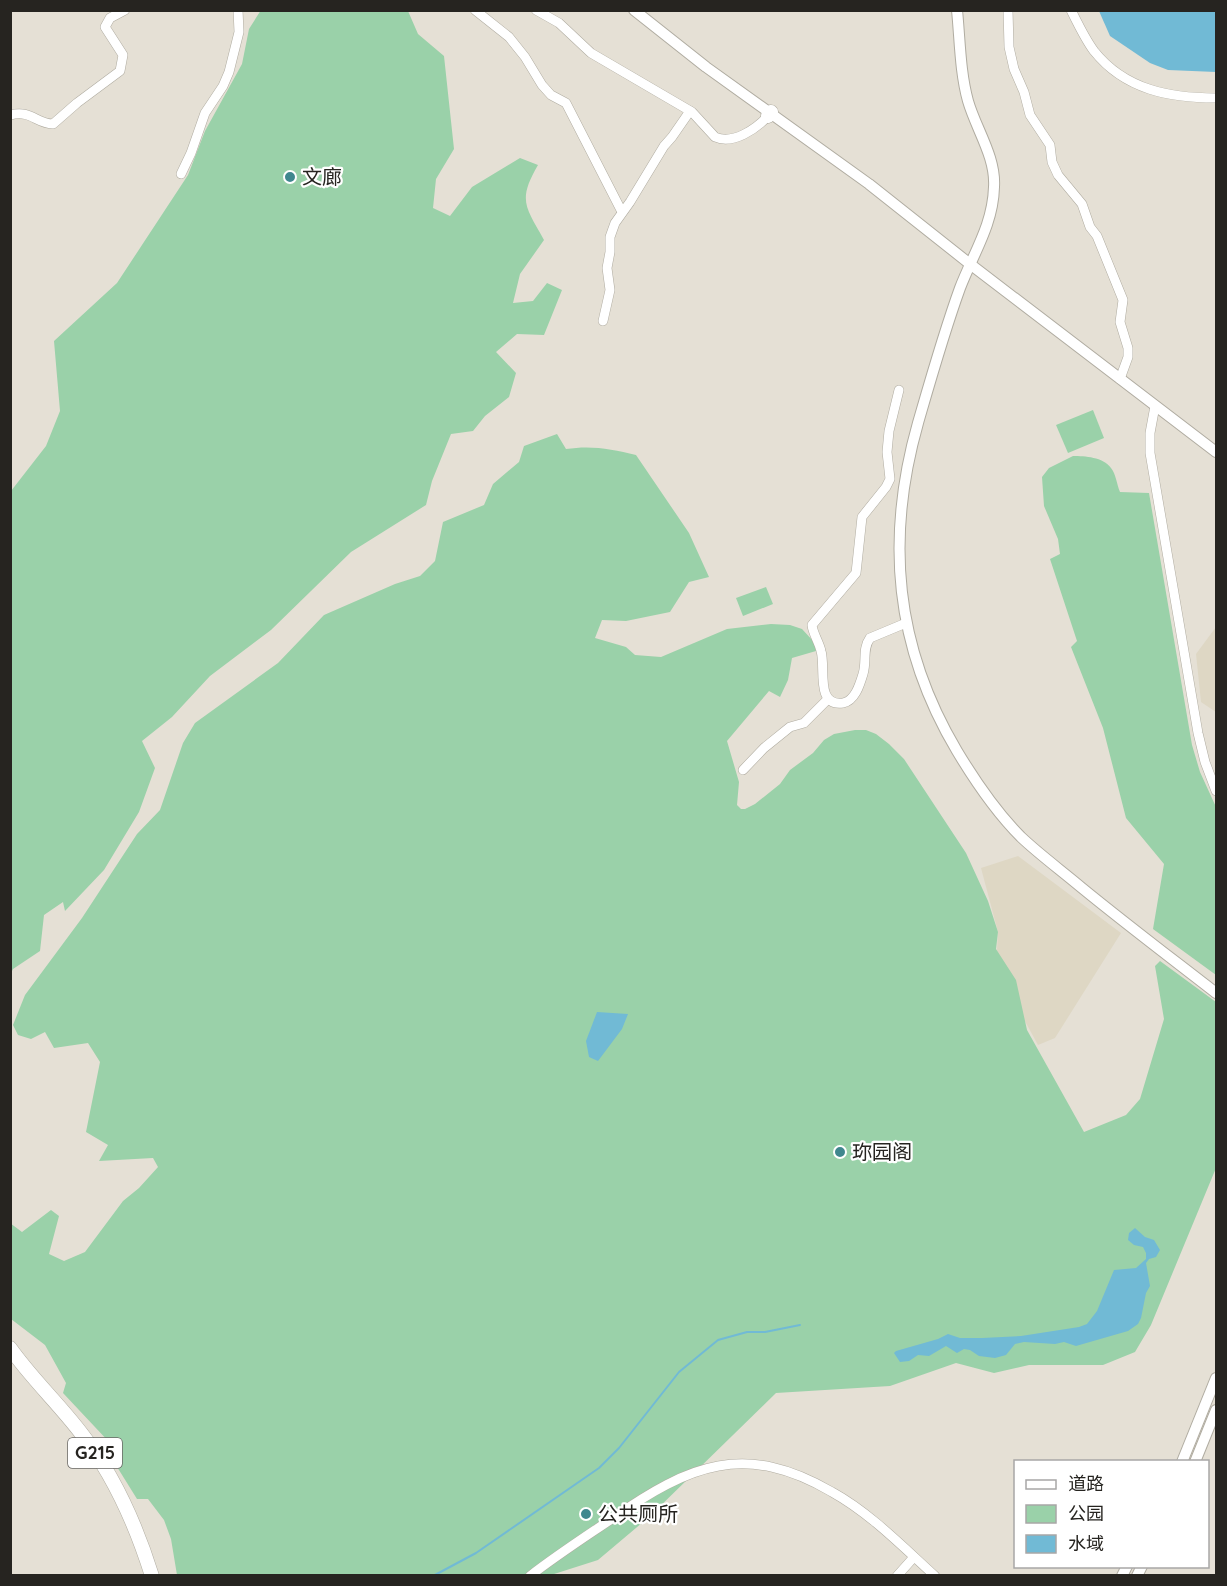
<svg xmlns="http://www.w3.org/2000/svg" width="1227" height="1586" font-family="Quicksand,'Noto Sans SC',sans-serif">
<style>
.built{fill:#ded7c4}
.green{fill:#9ad1a9}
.water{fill:#71bad5}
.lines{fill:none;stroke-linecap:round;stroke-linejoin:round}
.stream{stroke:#71bad5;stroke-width:2}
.minor-casing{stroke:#b0aca1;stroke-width:10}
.major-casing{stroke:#b0aca1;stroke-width:12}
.highway-casing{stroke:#b0aca1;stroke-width:15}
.minor{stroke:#fff;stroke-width:9}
.major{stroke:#fff;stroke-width:10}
.highway{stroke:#fff;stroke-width:14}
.poi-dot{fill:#40878e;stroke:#fff;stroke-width:2}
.labels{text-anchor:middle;stroke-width:4.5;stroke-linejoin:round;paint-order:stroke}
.shield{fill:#fff;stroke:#676663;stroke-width:1.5}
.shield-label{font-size:18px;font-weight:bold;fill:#262420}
.poi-label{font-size:20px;fill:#262420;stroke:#fff;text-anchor:start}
</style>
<rect width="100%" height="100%" fill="#e5e0d5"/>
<g class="built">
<polygon points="1216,627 1216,712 1201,702 1196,654"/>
<polygon points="1018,856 1121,933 1055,1038 1038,1045 996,968 998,932 981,868"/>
</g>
<g class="green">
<path d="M261,10L408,11L418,34L444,56L454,149L436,179L433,208L450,216L472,187L520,158L538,165C517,201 526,207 544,240L520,274L513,303L533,301L547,283L562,290L544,335L517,334L496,352L516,373L509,397L485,416L473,431L451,434L432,481L426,505L351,552L271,630L210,676L172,717L142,741L155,768L139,812L104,870L65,911L63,902L44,915L40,951L13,969L11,973V491L46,446L60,411L54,341L117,283L188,175L205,131L242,64L249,29Z"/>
<polygon points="1093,410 1104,438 1068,453 1056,425"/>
<path d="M557,434L566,449C591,445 612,449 636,455L689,533L709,577L689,582L670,612L626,621L602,620L595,638L626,647L635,655L661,657L727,629L771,624L790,625L802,629L814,642L816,651L792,658L788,680L780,697L769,691L727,741L739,782L737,805L741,809H745L755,804L780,784L790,770L813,753L824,740L834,734L855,730H866L876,734L889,744L904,759L966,853L988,901L998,932L996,949L1016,980L1027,1030L1084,1132L1126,1115L1140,1099L1164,1019L1155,966L1160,961L1216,1002V1168L1151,1325L1135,1352L1103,1365H1029L994,1373L956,1363L890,1386L776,1393L649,1517L598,1560L551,1575H177L171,1539L164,1520L148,1499H137L114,1462L110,1443L63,1393L66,1383L45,1345L11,1319L10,1223L22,1232L51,1210L59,1216L49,1254L64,1261L85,1252L123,1201L139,1188L158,1167L153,1158L99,1161L108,1145L86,1132L100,1062L88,1043L54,1048L45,1032L31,1039L18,1035L13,1025L25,995L82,918L137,834L160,810L183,743L195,723L278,663L324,615L395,584L420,576L435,561L443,522L484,505L493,484L519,462L524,446Z"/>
<path d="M1073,456C1085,456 1103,457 1111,468C1116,474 1117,485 1120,492L1149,493L1192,745L1200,772L1216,807V975L1153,929L1164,864L1126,818L1103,728L1071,647L1077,641L1050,559L1060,554L1058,539L1044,506L1042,477L1049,468Z"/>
<polygon points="766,587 773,604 743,616 736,598"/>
</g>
<g class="water">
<polygon points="1099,11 1216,11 1216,72 1168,70 1150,63 1110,36"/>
<polygon points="597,1012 628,1014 622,1029 598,1061 589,1057 586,1041"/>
<polygon points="1135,1228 1145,1237 1154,1240 1160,1250 1156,1257 1149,1259 1146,1263 1150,1286 1146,1293 1141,1318 1138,1324 1128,1331 1076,1346 1064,1342 1055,1344 1024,1342 1015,1344 1006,1355 995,1358 979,1356 970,1350 964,1349 957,1353 946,1346 929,1356 918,1355 909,1361 900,1362 894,1353 896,1351 938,1339 948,1334 960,1338 982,1338 1021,1336 1079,1327 1087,1324 1097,1311 1114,1270 1136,1268 1146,1259 1146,1253 1143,1247 1134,1245 1128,1240 1129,1233"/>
</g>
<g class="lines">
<polyline class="stream" points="433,1576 476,1553 599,1468 619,1448 679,1372 718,1340 747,1332 765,1332 800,1325"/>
<defs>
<g id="minor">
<polyline points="475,10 509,37 525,57 542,85 551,95 566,103 622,212"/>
<path d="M536,10L559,23L591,53L692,112L715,137C733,145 756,129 768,116"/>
<polyline points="1008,10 1009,47 1014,69 1024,92 1030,115 1050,145 1052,162 1058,175 1082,204 1090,227 1097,236 1123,300 1120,322 1128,348 1128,357 1120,379"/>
<path d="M1071,10C1078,24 1085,39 1094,51C1125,90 1170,98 1216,98"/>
<path d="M10,115C32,110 35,123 53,124L77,103L120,71L123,55L105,27L110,18L125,10"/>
<polyline points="181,174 191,153 205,113 223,86 229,72 239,32 238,10"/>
<polyline points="603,321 610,290 607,268 610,252 610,237 615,223 630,202 664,146 672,137 690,111"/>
<path d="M899,390L889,431L887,452L890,479L886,487L862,517L856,573L812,625C813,634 819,642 821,651C826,667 815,707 843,703C855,701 860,684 863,674C867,662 862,649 870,638L906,623"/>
<polyline points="1155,406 1150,433 1150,453 1198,733 1205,762 1216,791"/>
<polyline points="743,770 764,748 790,727 804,723 828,699"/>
<path d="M530,1576C557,1555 585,1537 613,1518C689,1465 745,1441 832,1492C870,1513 903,1547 935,1576"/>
<polyline points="897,1576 914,1557"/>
</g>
<g id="major">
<polyline points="634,10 706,67 869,184 970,264 1216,452"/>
<path d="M957,10C960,40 960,72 968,101C976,129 996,157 994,187C993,225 973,254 960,288C944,332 931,378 918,423C885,539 895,647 957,751C975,781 996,812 1021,837C1040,855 1062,871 1082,888C1126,924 1171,958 1216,993"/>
<polyline points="1182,1462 1216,1378"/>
<polyline points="1195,1462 1216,1410"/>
<polyline points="1122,1576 1127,1566"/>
<polyline points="1137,1576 1142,1566"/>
</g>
<g id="highway">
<polyline points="768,116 771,112"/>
<path d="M10,1348C32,1379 59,1404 81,1433C114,1475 136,1525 152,1576"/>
</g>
</defs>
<use href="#minor" class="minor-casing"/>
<use href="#major" class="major-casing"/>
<use href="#highway" class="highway-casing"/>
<use href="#minor" class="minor"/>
<use href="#major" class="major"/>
<use href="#highway" class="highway"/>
</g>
<g class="poi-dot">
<circle cx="290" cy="177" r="6"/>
<circle cx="840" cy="1152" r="6"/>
<circle cx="586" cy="1514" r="6"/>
</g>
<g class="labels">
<rect class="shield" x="68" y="1438" width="54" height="30" rx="4.5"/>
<g class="shield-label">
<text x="95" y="1459">G215</text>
</g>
<g class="poi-label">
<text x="302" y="184">文廊</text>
<text x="852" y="1159">珎园阁</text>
<text x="598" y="1521">公共厕所</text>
</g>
</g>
<rect width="1227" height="1586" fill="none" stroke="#262420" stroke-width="24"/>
<rect x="1014" y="1460" width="195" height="108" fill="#ffffff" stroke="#a8a7a6" stroke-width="1.5"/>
<rect x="1026" y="1480" width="30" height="9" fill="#ffffff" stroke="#a8a7a6" stroke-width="1.5"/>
<text x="1068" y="1490" font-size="18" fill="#262420">道路</text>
<rect x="1026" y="1505" width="30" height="18" fill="#9ad1a9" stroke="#a8a7a6" stroke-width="1.5"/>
<text x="1068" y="1520" font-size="18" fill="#262420">公园</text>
<rect x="1026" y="1535" width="30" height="18" fill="#71bad5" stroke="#a8a7a6" stroke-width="1.5"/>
<text x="1068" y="1550" font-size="18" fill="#262420">水域</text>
</svg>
